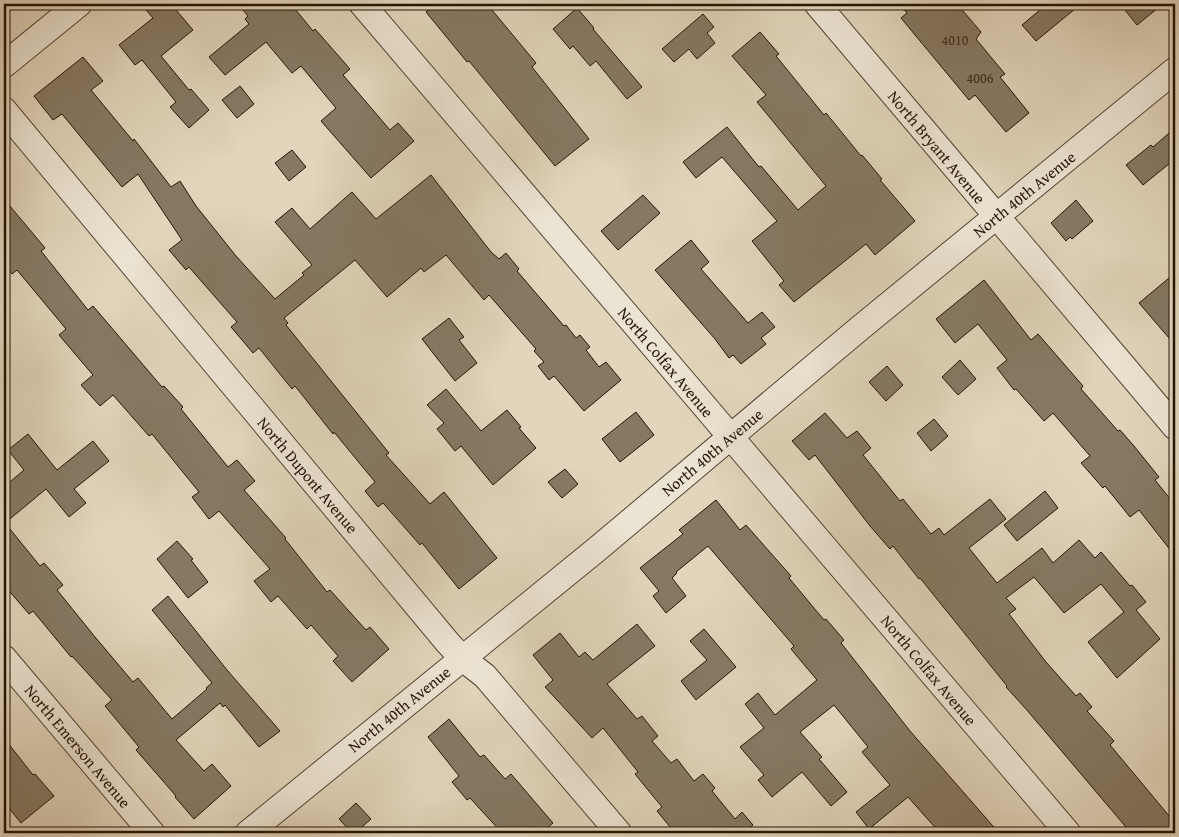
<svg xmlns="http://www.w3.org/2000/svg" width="1179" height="837" font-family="'Gentium Book Plus',serif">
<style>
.building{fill:#867964;stroke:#241506}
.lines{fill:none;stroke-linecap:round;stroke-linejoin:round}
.street-casing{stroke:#534533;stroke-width:27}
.street{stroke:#ece4d3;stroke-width:25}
.labels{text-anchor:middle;stroke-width:4;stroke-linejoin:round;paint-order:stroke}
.number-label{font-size:14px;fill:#3c2e1e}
.street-label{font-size:16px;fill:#241506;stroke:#ece4d3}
</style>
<rect width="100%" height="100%" fill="#e1d5bb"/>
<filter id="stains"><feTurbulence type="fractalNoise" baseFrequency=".004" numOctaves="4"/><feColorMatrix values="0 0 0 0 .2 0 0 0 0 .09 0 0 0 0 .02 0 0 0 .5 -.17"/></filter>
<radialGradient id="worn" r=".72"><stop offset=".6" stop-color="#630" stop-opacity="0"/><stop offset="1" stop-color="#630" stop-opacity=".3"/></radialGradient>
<g class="building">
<polygon points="141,4 171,4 193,30 161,56 189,90 191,89 209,110 189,128 170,107 176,102 142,60 135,65 119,45 153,18"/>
<polygon points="238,4 291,4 313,31 315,29 350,69 343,75 390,130 398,123 414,141 371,178 321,121 336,108 301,66 292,73 266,42 225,75 209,57 249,24 245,19 248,16"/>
<polygon points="437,4 487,4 536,63 532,67 589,139 555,166 469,61 467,62 426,12"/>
<polygon points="899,4 957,4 981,32 976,39 1005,74 1000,77 1029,113 1006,132 975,95 969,100 901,18 907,13"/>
<polygon points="1047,4 1081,4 1036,41 1022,25"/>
<polygon points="1120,4 1163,4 1137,25"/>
<polygon points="577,8 594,28 593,29 642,87 627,99 596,61 590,66 573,46 570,49 553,29"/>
<polygon points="703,14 714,27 707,33 715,43 697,59 689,49 674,62 662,49"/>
<polygon points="760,32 779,54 776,56 824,115 826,113 861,156 862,155 882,179 880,180 915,221 875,255 866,244 794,302 779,285 784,281 752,241 777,221 722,157 696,178 683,162 727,127 759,167 761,166 798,210 826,186 757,102 766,95 732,56"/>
<polygon points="83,57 103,81 91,90 133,141 134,139 171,187 180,181 196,206 236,256 275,299 304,275 302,273 312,265 275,222 292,208 310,229 352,192 376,219 431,175 491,252 499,259 506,253 519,269 517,271 564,326 566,325 576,338 580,335 590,347 586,350 599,367 606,362 621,380 584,411 554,376 549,380 538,366 544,362 534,351 536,349 489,295 484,300 446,255 424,272 421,268 387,297 355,260 284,318 288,323 286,325 389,453 386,455 430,504 444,492 497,558 459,589 422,543 420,545 383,503 378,507 365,491 375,482 334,432 333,434 295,386 292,389 259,348 253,353 231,327 237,322 189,267 186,270 169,250 182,240 138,174 122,187 62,114 53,120 34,96"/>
<polygon points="240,86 254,104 237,118 222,100"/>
<polygon points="1175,128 1175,159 1143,185 1126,165 1151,145 1153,147"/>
<polygon points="292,150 306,167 289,181 275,163"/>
<polygon points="643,195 660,213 618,250 601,231"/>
<polygon points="4,199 45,248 41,251 88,310 93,306 162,387 164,386 183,407 181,409 228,467 237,460 255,481 244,490 286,538 285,539 327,592 330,590 366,630 370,627 389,649 352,682 333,661 338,656 311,625 307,629 278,596 271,602 254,581 270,569 219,511 209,519 192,497 199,492 152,434 149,436 113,395 100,406 81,385 93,375 59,335 66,329 17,270 12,274 4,264"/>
<polygon points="1076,200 1093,221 1072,239 1070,237 1066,241 1051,223"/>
<polygon points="691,240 709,262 701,269 748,323 762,312 775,327 761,338 766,344 741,364 733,355 729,358 715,339 655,270"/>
<polygon points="1175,273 1175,345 1139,303"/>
<polygon points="984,280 1031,340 1038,334 1083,386 1081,389 1118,431 1120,430 1134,446 1159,477 1155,480 1175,505 1175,556 1139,510 1130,517 1105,486 1103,488 1081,463 1090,456 1053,413 1044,421 1016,389 1014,390 997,368 1007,360 978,324 955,343 936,319"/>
<polygon points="449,318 464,337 459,340 477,363 455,381 422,339"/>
<polygon points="960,360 976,379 958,395 942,377"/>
<polygon points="887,366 903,385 886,401 869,382"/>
<polygon points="446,389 481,431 507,410 521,427 519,428 536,448 493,485 461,446 455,451 437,429 444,423 427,405"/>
<polygon points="636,412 654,435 620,462 602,439"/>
<polygon points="825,413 847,438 857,431 871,448 863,455 900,501 903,499 931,534 939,528 944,535 990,499 1006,519 969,548 997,583 1042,548 1053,563 1079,540 1095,558 1101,552 1130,586 1132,585 1146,602 1136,610 1160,639 1117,678 1088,642 1124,612 1101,584 1064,613 1034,577 1006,598 1016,609 1009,614 1046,662 1076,696 1080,693 1092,707 1087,711 1114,741 1110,745 1175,823 1175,833 1131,833 1026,709 1006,687 1007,686 920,578 919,579 893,546 890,549 870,526 815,455 809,460 792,441"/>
<polygon points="934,419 948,436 931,451 917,433"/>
<polygon points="28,434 57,470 93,441 109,461 74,489 86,503 69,517 46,489 5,523 40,566 44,563 63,585 57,590 95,637 133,682 138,678 172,719 207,689 206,688 212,683 152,610 168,596 227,670 280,731 259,747 225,705 223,707 220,703 176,740 204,771 212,764 231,786 194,819 175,797 176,796 136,750 139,747 105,706 112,700 72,656 71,657 33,611 29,614 4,585 4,487 24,470 8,450"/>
<polygon points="565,469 578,484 562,498 548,482"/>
<polygon points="1045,491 1058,508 1017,541 1004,525"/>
<polygon points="716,500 740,530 746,525 791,576 789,578 824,620 826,619 844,640 841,643 910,731 999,833 940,833 908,797 869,829 856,812 890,785 862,752 868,747 834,705 800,732 822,757 819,759 847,792 831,806 802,772 772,797 758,780 764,775 740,747 764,728 745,704 758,693 775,715 817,680 791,649 794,646 708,546 676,572 677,573 672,578 686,596 666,613 653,596 659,591 640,568 683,534 679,530"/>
<polygon points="177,541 193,559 191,560 208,582 188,598 157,559"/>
<polygon points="637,624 655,646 607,684 637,719 642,716 658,736 652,741 671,763 677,759 694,781 703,774 715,788 712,791 735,819 742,812 753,825 746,832 747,833 675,833 657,811 662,807 635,774 638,772 603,728 592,738 545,687 553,680 533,655 560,633 579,657 585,652 593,660"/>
<polygon points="704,629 736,667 696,700 681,681 707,660 690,641"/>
<polygon points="449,719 480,757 484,755 505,779 511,774 553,823 541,833 502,833 470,798 467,800 452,782 459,776 428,737"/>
<polygon points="4,738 33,775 35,774 54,796 21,823 4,802"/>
<polygon points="356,803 371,819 355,833 352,833 339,819"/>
</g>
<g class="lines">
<defs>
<g id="street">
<polyline points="362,4 1068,833"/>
<polyline points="817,4 1175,427"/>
<polyline points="4,65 79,4"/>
<polyline points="4,110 448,643 462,658 485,676 619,833"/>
<polyline points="4,658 152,833"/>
<polyline points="248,833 596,550 860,328 1175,70"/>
</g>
</defs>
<use href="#street" class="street-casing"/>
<use href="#street" class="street"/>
</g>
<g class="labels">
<g class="number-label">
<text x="955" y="45">4010</text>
<text x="980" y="83">4006</text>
</g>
<g class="street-label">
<text transform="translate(937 147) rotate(50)" y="6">North Bryant Avenue</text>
<text transform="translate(1024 194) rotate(-39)" y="6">North 40th Avenue</text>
<text transform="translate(666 362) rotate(50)" y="6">North Colfax Avenue</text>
<text transform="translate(712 452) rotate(-40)" y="6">North 40th Avenue</text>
<text transform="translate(308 475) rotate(50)" y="6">North Dupont Avenue</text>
<text transform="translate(929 670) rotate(50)" y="6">North Colfax Avenue</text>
<text transform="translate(399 709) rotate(-39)" y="6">North 40th Avenue</text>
<text transform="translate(78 746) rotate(50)" y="6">North Emerson Avenue</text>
</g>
</g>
<rect width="1179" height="837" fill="none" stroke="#e1d5bb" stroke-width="20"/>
<rect x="5" y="5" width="1169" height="827" fill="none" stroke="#241506" stroke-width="2.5"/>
<rect x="10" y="10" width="1159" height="817" fill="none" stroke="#241506"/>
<rect width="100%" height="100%" filter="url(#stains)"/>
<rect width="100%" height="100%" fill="url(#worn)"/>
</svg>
